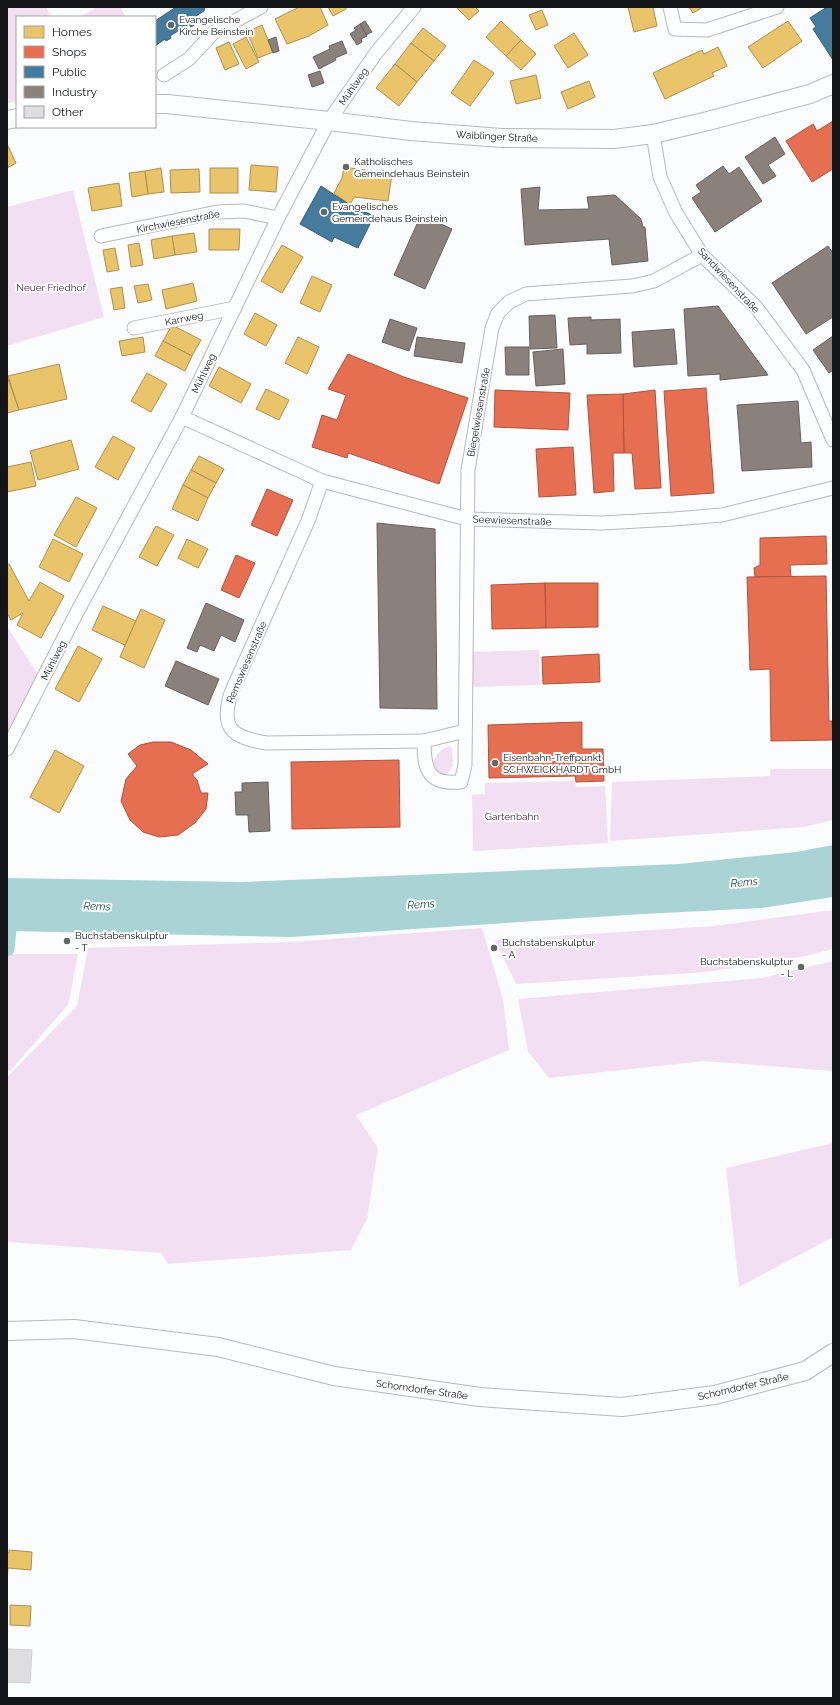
<svg xmlns="http://www.w3.org/2000/svg" width="840" height="1705" font-family="Raleway,sans-serif">
<style>
.green{fill:#f2e0f2}
.water{fill:#aad3d5}
.homes{fill:#e9c46a;stroke:#a99051}
.shops{fill:#e76f51;stroke:#a75440}
.public{fill:#457b9d;stroke:#365c75}
.industry{fill:#8a817c;stroke:#66615e}
.lines{fill:none;stroke-linecap:round;stroke-linejoin:round}
.canal{stroke:#aad3d5;stroke-width:15}
.building{fill:#dedee0;stroke:#d0cfd2}
.street-casing{stroke:#b7b8ba;stroke-width:15}
.secondary-casing{stroke:#b7b8ba;stroke-width:20}
.street{stroke:#feffff;stroke-width:13}
.secondary{stroke:#feffff;stroke-width:18}
.poi-dot{fill:#646668;stroke:#fff;stroke-width:1.5}
.labels{text-anchor:middle;stroke-width:4;stroke-linejoin:round;paint-order:stroke}
.poi-label{font-size:10px;fill:#131518;stroke:#fff;text-anchor:start}
.street-label{font-size:10px;fill:#131518;stroke:#fff}
.park-label{font-size:10px;fill:#481e48;stroke:#fff}
.water-label{font-size:11px;font-style:italic;fill:#14474a;stroke:#fff}
</style>
<rect width="100%" height="100%" fill="#fbfcfe"/>
<g class="green">
<polygon points="7,7 46,7 51,17 17,17 17,102 7,103"/>
<polygon points="97,7 120,7 126,17 80,17"/>
<polygon points="73,190 104,317 7,346 7,207"/>
<polygon points="7,626 43,683 7,757"/>
<polygon points="539,650 540,685 471,687 471,652"/>
<path d="M449,746L452,749L453,766L447,774C425,778 432,751 449,746Z"/>
<polygon points="770,769 833,769 833,820 804,827 610,841 612,782 770,776"/>
<polygon points="575,781 576,787 605,786 608,843 473,851 472,795 485,794 485,783"/>
<polygon points="833,910 833,949 801,957 707,972 516,984 495,940 714,926"/>
<polygon points="482,928 503,999 509,1050 356,1115 378,1148 367,1219 351,1250 168,1264 161,1253 7,1242 7,1077 77,1006 88,948 291,942"/>
<polygon points="7,954 78,954 68,1005 10,1071 7,1070"/>
<polygon points="833,961 833,1071 704,1061 549,1078 528,1052 518,999 762,978"/>
<polygon points="833,1143 833,1237 739,1287 726,1168"/>
</g>
<polygon class="water" points="833,845 833,897 762,908 643,914 291,937 7,931 7,878 241,882 679,864 796,852"/>
<g class="homes">
<polygon points="299,7 320,7 328,25 309,36 287,44 275,19"/>
<polygon points="328,7 346,7 346,9 333,16"/>
<polygon points="456,7 475,7 479,11 469,20"/>
<polygon points="628,7 653,7 657,26 634,32"/>
<polygon points="689,7 703,7 693,13"/>
<polygon points="542,10 548,25 536,30 529,15"/>
<polygon points="501,21 521,40 506,56 486,37"/>
<polygon points="788,21 802,41 763,68 748,47"/>
<polygon points="262,25 273,52 258,58 247,32"/>
<polygon points="423,28 446,46 434,61 411,43"/>
<polygon points="574,33 588,55 568,68 554,46"/>
<polygon points="246,37 259,62 246,69 233,44"/>
<polygon points="521,40 536,54 521,70 506,56"/>
<polygon points="229,42 239,64 225,70 216,48"/>
<polygon points="411,43 434,61 417,82 395,64"/>
<polygon points="718,47 727,66 712,73 714,76 665,99 653,73 702,50 704,54"/>
<polygon points="474,60 494,73 470,106 451,93"/>
<polygon points="395,64 417,82 399,106 376,88"/>
<polygon points="536,75 541,98 516,104 510,81"/>
<polygon points="589,81 595,97 568,109 561,92"/>
<polygon points="8,146 16,163 7,168 7,147"/>
<polygon points="251,165 278,167 276,192 249,190"/>
<polygon points="344,167 392,174 388,201 354,197 350,205 334,193 342,178"/>
<polygon points="161,168 164,192 148,194 145,171"/>
<rect x="210" y="168" width="28" height="25"/>
<polygon points="199,169 200,192 171,193 170,170"/>
<polygon points="145,171 148,194 132,197 129,173"/>
<polygon points="119,183 122,206 92,211 88,188"/>
<polygon points="209,229 240,229 239,250 209,250"/>
<polygon points="194,233 197,252 175,255 172,236"/>
<polygon points="172,236 175,255 154,259 151,240"/>
<polygon points="139,243 143,265 131,267 128,245"/>
<polygon points="282,245 303,257 282,293 261,281"/>
<polygon points="115,248 119,270 107,272 103,250"/>
<polygon points="312,276 332,285 320,312 300,303"/>
<polygon points="193,283 197,301 166,309 162,290"/>
<polygon points="148,284 152,300 138,303 134,286"/>
<polygon points="122,287 125,308 114,310 110,289"/>
<polygon points="255,313 277,325 266,346 244,334"/>
<polygon points="172,325 201,340 192,356 163,341"/>
<polygon points="143,337 145,352 122,356 119,341"/>
<polygon points="298,337 319,347 307,374 285,363"/>
<polygon points="163,341 192,356 185,371 155,356"/>
<polygon points="59,364 67,399 19,410 8,376"/>
<polygon points="219,367 251,384 241,403 209,386"/>
<polygon points="147,373 167,384 151,412 131,401"/>
<polygon points="7,376 19,410 7,413"/>
<polygon points="266,389 289,400 279,420 256,409"/>
<polygon points="113,436 135,448 118,480 95,467"/>
<polygon points="71,440 79,469 38,480 30,451"/>
<polygon points="199,456 224,469 216,483 191,470"/>
<polygon points="31,462 36,486 7,492 7,467"/>
<polygon points="191,470 216,483 208,498 183,485"/>
<polygon points="183,485 208,498 198,521 172,509"/>
<polygon points="76,497 97,508 76,547 54,535"/>
<polygon points="156,526 174,535 157,566 139,557"/>
<polygon points="53,539 83,554 69,582 39,567"/>
<polygon points="187,539 208,549 198,568 178,558"/>
<polygon points="9,564 29,601 40,582 64,596 41,638 17,625 23,613 11,620 7,613 7,565"/>
<polygon points="103,606 136,621 125,645 92,630"/>
<polygon points="141,609 165,620 144,668 120,657"/>
<polygon points="78,646 102,659 79,702 55,689"/>
<polygon points="55,750 84,766 59,813 30,797"/>
<polygon points="9,1550 32,1552 31,1570 8,1568 7,1582 7,1553 9,1553"/>
<polygon points="10,1605 31,1606 30,1626 10,1625"/>
</g>
<g class="shops">
<polygon points="833,121 833,169 812,182 786,141 813,124 817,131"/>
<polygon points="348,354 404,377 468,398 439,484 348,453 347,458 312,447 322,415 337,420 346,395 328,389"/>
<polygon points="706,388 714,493 671,496 664,391"/>
<polygon points="495,390 570,393 568,430 494,427"/>
<polygon points="655,390 661,488 635,489 632,453 624,453 623,394"/>
<polygon points="623,394 624,453 613,453 614,491 594,493 587,395"/>
<polygon points="573,447 576,495 539,497 536,449"/>
<polygon points="267,489 293,500 277,536 251,525"/>
<polygon points="826,536 827,564 790,565 791,577 755,577 754,568 760,565 760,538"/>
<polygon points="236,555 255,563 239,598 221,590"/>
<polygon points="826,576 829,721 832,721 833,740 771,741 770,669 750,670 747,577"/>
<polygon points="545,583 546,628 492,629 491,585"/>
<polygon points="545,583 598,583 598,627 546,628"/>
<polygon points="599,654 600,682 543,684 542,657"/>
<polygon points="582,722 582,749 603,749 604,781 576,782 575,776 489,778 488,725"/>
<polygon points="153,742 171,742 191,750 208,764 192,774 197,780 201,793 208,793 206,809 195,823 178,835 159,837 143,832 130,820 121,801 126,779 137,766 128,754 140,745"/>
<polygon points="399,760 400,827 292,829 291,762"/>
</g>
<g class="public">
<polygon points="176,7 205,7 204,11 196,16 200,21 191,27 189,24 170,36 171,38 166,41 165,39 155,46 155,21"/>
<polygon points="827,7 832,7 833,9 833,60 813,29 816,27 810,18"/>
<polygon points="321,186 350,205 374,216 358,248 334,237 332,242 300,224"/>
</g>
<g class="industry">
<polygon points="365,21 372,32 366,35 360,24"/>
<polygon points="360,24 367,36 361,39 362,42 357,45 350,34 356,30 354,28"/>
<polygon points="276,37 279,51 273,53 268,40"/>
<polygon points="342,41 347,53 335,58 336,60 319,69 313,57 330,49 329,46"/>
<polygon points="320,71 324,83 312,87 308,75"/>
<polygon points="775,137 785,154 768,165 776,176 763,184 745,157"/>
<polygon points="723,166 729,174 739,167 762,201 715,232 692,198 701,192 696,185"/>
<polygon points="540,187 538,210 589,209 587,197 615,195 641,219 643,227 645,227 648,261 612,265 609,239 525,245 521,189"/>
<polygon points="421,215 452,229 425,289 394,275"/>
<polygon points="828,246 833,253 833,317 806,334 772,283"/>
<polygon points="718,306 768,375 720,380 720,374 688,376 684,309"/>
<polygon points="555,315 557,348 530,349 529,316"/>
<polygon points="591,317 591,320 620,319 621,353 587,354 587,344 570,345 568,318"/>
<polygon points="390,319 417,328 409,351 382,342"/>
<polygon points="674,329 677,364 634,367 632,332"/>
<polygon points="833,336 833,370 829,373 813,350"/>
<polygon points="417,337 465,343 462,363 414,356"/>
<polygon points="505,347 529,347 529,375 506,375"/>
<polygon points="563,349 565,384 536,386 533,352"/>
<polygon points="798,401 801,443 811,442 812,467 742,471 737,405"/>
<polygon points="377,523 435,529 437,709 380,708"/>
<polygon points="206,603 244,620 235,642 221,635 214,651 200,645 197,652 187,648"/>
<polygon points="176,661 219,679 208,705 165,686"/>
<polygon points="268,782 270,831 249,832 248,815 236,815 235,792 242,792 242,783"/>
</g>
<g class="lines">
<polyline class="canal" points="7,949 11,910"/>
</g>
<polygon class="building" points="7,1649 32,1650 30,1683 7,1682"/>
<g class="lines">
<defs>
<g id="street">
<polyline points="670,7 675,29 707,30 777,7"/>
<polyline points="164,75 189,59 214,32 261,7"/>
<polyline points="653,134 660,177 676,213 702,255 756,307 803,370 833,440"/>
<polyline points="101,236 217,212 244,211 278,218"/>
<polyline points="134,328 235,308"/>
<polyline points="182,417 322,481 467,519 602,523 674,519 722,515 833,488"/>
<path d="M322,481L308,521L231,693C220,729 232,737 266,743L424,741"/>
<path d="M465,731L424,741C424,770 428,785 461,782L465,765L468,470L492,328L498,313L509,302L526,294L632,286L654,281L702,255"/>
<polyline points="7,749 75,616 182,417 278,218 329,121 376,53 414,7"/>
</g>
<g id="secondary">
<polyline points="155,104 167,104 329,121 411,131 501,138 614,139 653,134 708,121 810,94 833,84"/>
<polyline points="7,120 17,118"/>
<polyline points="7,1331 74,1329 218,1347 334,1376 480,1397 622,1407 715,1395 805,1371 833,1353"/>
</g>
</defs>
<use href="#street" class="street-casing"/>
<use href="#secondary" class="secondary-casing"/>
<use href="#street" class="street"/>
<use href="#secondary" class="secondary"/>
</g>
<g class="poi-dot">
<circle cx="171" cy="25" r="4"/>
<circle cx="346" cy="167" r="4"/>
<circle cx="324" cy="212" r="4"/>
<circle cx="495" cy="763" r="4"/>
<circle cx="67" cy="941" r="4"/>
<circle cx="494" cy="948" r="4"/>
<circle cx="801" cy="967" r="4"/>
</g>
<g class="labels">
<g class="poi-label">
<text x="179" y="23">Evangelische<tspan x="179" dy="12">Kirche Beinstein</tspan></text>
<text x="354" y="165">Katholisches<tspan x="354" dy="12">Gemeindehaus Beinstein</tspan></text>
<text x="332" y="210">Evangelisches<tspan x="332" dy="12">Gemeindehaus Beinstein</tspan></text>
<text x="503" y="761">Eisenbahn-Treffpunkt<tspan x="503" dy="12">SCHWEICKHARDT GmbH</tspan></text>
<text x="75" y="939">Buchstabenskulptur<tspan x="75" dy="12">- T</tspan></text>
<text x="502" y="946">Buchstabenskulptur<tspan x="502" dy="12">- A</tspan></text>
<text x="793" y="965" text-anchor="end">Buchstabenskulptur<tspan x="793" dy="12">- L</tspan></text>
</g>
<g class="street-label">
<text transform="translate(353 86) rotate(-55)" y="4">Mühlweg</text>
<text transform="translate(497 136) rotate(3)" y="4">Waiblinger Straße</text>
<text transform="translate(178 221) rotate(-11)" y="4">Kirchwiesenstraße</text>
<text transform="translate(729 280) rotate(47)" y="4">Sandwiesenstraße</text>
<text transform="translate(184 318) rotate(-11)" y="4">Karrweg</text>
<text transform="translate(203 373) rotate(-64)" y="4">Mühlweg</text>
<text transform="translate(478 412) rotate(-80)" y="4">Biegelwiesenstraße</text>
<text transform="translate(512 520) rotate(2)" y="4">Seewiesenstraße</text>
<text transform="translate(53 660) rotate(-63)" y="4">Mühlweg</text>
<text transform="translate(246 662) rotate(-67)" y="4">Remswiesenstraße</text>
<text transform="translate(743 1386) rotate(-13)" y="4">Schorndorfer Straße</text>
<text transform="translate(422 1389) rotate(8)" y="4">Schorndorfer Straße</text>
</g>
<g class="park-label">
<text x="51" y="291">Neuer Friedhof</text>
<text x="512" y="820">Gartenbahn</text>
</g>
<g class="water-label">
<text transform="translate(744 882) rotate(-5)" y="4">Rems</text>
<text transform="translate(421 904) rotate(-4)" y="4">Rems</text>
<text transform="translate(97 906) rotate(2)" y="4">Rems</text>
</g>
</g>
<rect width="840" height="1705" fill="none" stroke="#131518" stroke-width="16"/>
<rect x="16" y="16" width="140" height="112" fill="#ffffff" stroke="#a1a1a3"/>
<rect x="24" y="26" width="20" height="12" fill="#e9c46a" stroke="#a1a1a3"/>
<text x="52" y="36" font-size="12" fill="#131518">Homes</text>
<rect x="24" y="46" width="20" height="12" fill="#e76f51" stroke="#a1a1a3"/>
<text x="52" y="56" font-size="12" fill="#131518">Shops</text>
<rect x="24" y="66" width="20" height="12" fill="#457b9d" stroke="#a1a1a3"/>
<text x="52" y="76" font-size="12" fill="#131518">Public</text>
<rect x="24" y="86" width="20" height="12" fill="#8a817c" stroke="#a1a1a3"/>
<text x="52" y="96" font-size="12" fill="#131518">Industry</text>
<rect x="24" y="106" width="20" height="12" fill="#dedee0" stroke="#a1a1a3"/>
<text x="52" y="116" font-size="12" fill="#131518">Other</text>
</svg>
